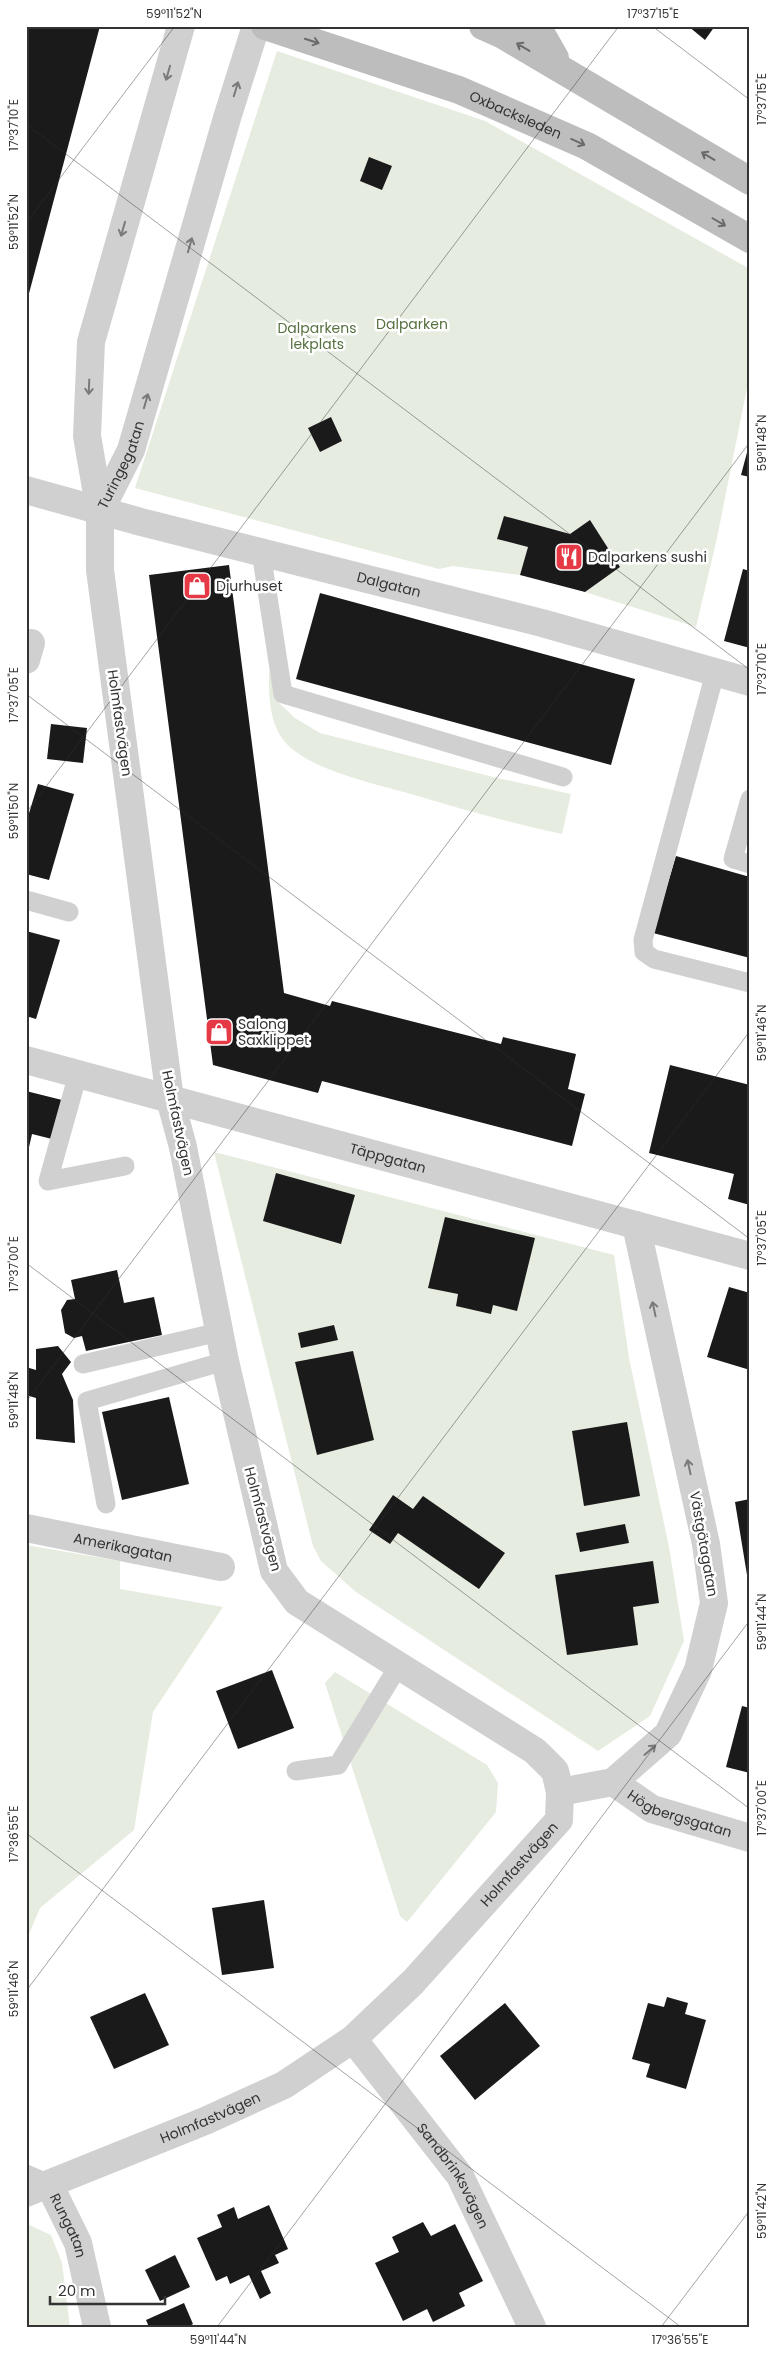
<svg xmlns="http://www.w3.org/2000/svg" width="776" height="2353" font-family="Poppins,sans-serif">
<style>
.green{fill:#e6ecdf}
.building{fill:#1a1a1a}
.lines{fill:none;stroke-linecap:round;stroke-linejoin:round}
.service{stroke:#d0d0d0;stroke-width:19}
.minor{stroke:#d0d0d0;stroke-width:28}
.tertiary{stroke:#d0d0d0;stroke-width:28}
.secondary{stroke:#bdbdbd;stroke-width:28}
.oneway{stroke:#6a6a6a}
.oneway2{stroke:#7a7a7a}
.ticks{fill:none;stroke:#333;stroke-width:1;stroke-opacity:0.45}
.labels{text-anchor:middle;stroke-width:5;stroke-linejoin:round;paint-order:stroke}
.street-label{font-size:14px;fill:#333;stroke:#fff}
.park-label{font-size:14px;fill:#56703f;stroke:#fff}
.poi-label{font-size:14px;fill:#333;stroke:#fff;text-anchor:start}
.neatline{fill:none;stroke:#333;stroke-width:2}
.ticks-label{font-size:12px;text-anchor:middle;fill:#333}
</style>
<rect width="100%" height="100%" fill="#fff"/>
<g class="green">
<polygon points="277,51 485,121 750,269 748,383 717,538 696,627 585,592 620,567 590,521 570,534 504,517 497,539 528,547 520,575 453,566 439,569 135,488"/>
<path d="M269,669L277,701L295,718L320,733L493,777L571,794L562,834C511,823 461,809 411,794C376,784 309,770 285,742C268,721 269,694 269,669Z"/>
<polygon points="214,1152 614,1255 629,1358 669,1547 684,1641 650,1716 598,1751 356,1592 321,1561 313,1546"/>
<polygon points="26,1545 120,1561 120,1589 223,1607 153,1712 134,1830 40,1908 26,1941"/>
<polygon points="335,1672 487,1765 498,1783 496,1812 407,1922 400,1916 325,1683"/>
<polygon points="29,2225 51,2235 62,2263 70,2327 26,2327 26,2226"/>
</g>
<g class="building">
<polygon points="26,26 100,26 27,301 26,301"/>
<polygon points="688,26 715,26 705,40"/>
<polygon points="369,157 392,166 382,190 360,181"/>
<polygon points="331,417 342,441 320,452 308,428"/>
<polygon points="749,445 750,445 750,477 741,475"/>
<polygon points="504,516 570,534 590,520 620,567 585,592 520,575 528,547 497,539"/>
<polygon points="229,565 284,993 330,1006 332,1001 501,1044 503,1037 576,1054 568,1089 585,1094 572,1146 322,1081 318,1093 213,1065 149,575"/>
<polygon points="743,569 750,571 750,648 724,641"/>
<polygon points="320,593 635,679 611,765 296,679"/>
<polygon points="51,724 87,728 83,763 47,759"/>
<polygon points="38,784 74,794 49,880 26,874 26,823"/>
<polygon points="676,856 750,877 750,958 653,933"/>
<polygon points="26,931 60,940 36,1019 26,1016"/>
<polygon points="670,1065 750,1085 750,1205 728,1199 734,1174 649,1153"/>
<polygon points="26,1091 62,1100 52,1139 32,1134 27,1156"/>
<polygon points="276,1173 355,1195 341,1244 263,1221"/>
<polygon points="445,1217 535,1238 517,1311 493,1305 491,1314 456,1306 458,1294 428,1288"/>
<polygon points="117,1270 124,1303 154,1297 162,1335 86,1351 82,1336 74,1338 65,1333 61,1310 67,1300 75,1299 71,1280"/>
<polygon points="729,1287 750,1293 750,1370 707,1357"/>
<polygon points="334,1325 338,1340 301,1348 298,1333"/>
<polygon points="58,1346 71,1362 62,1374 73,1400 75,1443 36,1439 36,1398 26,1395 26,1367 36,1370 36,1349"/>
<polygon points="353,1351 374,1440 317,1455 295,1362"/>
<polygon points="169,1397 189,1484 122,1500 102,1412"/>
<polygon points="627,1422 640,1496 584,1506 572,1431"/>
<polygon points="393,1495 413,1509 423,1496 505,1553 479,1589 398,1533 390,1544 369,1530"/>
<polygon points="750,1499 750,1586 749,1587 735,1502"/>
<polygon points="625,1524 629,1543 580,1552 576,1533"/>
<polygon points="653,1561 659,1603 633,1607 638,1645 567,1655 555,1575"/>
<polygon points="272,1670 294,1728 238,1749 216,1691"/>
<polygon points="742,1706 750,1708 750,1773 726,1767"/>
<polygon points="264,1900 274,1968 222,1975 212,1908"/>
<polygon points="145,1993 169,2045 114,2069 90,2017"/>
<polygon points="667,1997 688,2003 685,2014 706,2020 686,2089 646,2077 650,2064 632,2059 648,2003 664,2007"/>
<polygon points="505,2003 540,2046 475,2100 440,2056"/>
<polygon points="269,2205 288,2249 275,2255 279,2263 261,2271 271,2293 260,2299 249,2275 230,2284 227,2276 216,2281 197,2238 222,2227 217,2215 234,2207 238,2219"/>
<polygon points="423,2222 431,2236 455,2224 483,2281 459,2293 465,2306 433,2322 427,2309 403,2321 375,2263 399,2252 392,2237"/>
<polygon points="175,2255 190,2287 160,2301 145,2270"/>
<polygon points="184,2303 193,2324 188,2327 149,2327 146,2320"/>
</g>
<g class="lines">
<g class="service">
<polyline points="261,552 283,694 563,777"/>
<polyline points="715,673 643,940 644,952 654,959 750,983"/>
<polyline points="750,799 733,859 750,864"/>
<polyline points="26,900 69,912"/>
<polyline points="78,1074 48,1181 125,1166"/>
<polyline points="83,1364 219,1332"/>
<polyline points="106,1504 87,1401 225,1361"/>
<polyline points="296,1771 338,1765 399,1665"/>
<polyline points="26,2174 49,2184"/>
</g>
<g class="minor">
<path id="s1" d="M26,490L141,522L542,623L750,682"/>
<polyline points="26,660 31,643"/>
<path id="s2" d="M26,1060L750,1256"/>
<path id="s3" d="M26,1528L221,1567"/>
<path id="s4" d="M613,1782L652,1809L750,1838"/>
<polyline points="560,1792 613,1782 668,1734 698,1670 714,1603 706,1544 636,1225"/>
<path id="s5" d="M353,2039L460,2176L532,2327"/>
<path id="s6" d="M49,2184L78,2243L97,2327"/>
</g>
<g class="tertiary">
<path id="s7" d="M100,511L131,450L227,118L256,26"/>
<path id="s8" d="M26,2193L205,2121L284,2085L353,2039L413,1982L559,1820L560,1792L555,1771L535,1751L297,1602L274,1571L225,1361L183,1147L170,1099L100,570V511L87,436L91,342L181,26"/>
</g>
<g class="secondary">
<path id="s9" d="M265,26L459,90L587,146L750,239"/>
<polyline points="483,26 503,35 750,181"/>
<polyline points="527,26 543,37 555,58"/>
</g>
</g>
<defs><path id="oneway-shaft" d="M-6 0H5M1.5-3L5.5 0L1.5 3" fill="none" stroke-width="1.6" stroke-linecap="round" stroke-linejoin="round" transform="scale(1.25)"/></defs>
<g class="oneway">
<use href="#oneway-shaft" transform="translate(312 41) rotate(18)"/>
<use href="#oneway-shaft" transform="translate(523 47) rotate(-149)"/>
<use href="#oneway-shaft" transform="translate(578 142) rotate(24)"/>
<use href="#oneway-shaft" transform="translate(708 156) rotate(-149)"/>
<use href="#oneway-shaft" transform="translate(719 222) rotate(30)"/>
</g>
<g class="oneway2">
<use href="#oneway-shaft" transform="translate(168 73) rotate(106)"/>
<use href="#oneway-shaft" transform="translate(236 89) rotate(-73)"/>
<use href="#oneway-shaft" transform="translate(123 229) rotate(106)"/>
<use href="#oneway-shaft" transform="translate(190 245) rotate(-74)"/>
<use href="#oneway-shaft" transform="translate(89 387) rotate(92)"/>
<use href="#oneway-shaft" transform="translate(146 401) rotate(-74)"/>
<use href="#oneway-shaft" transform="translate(654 1309) rotate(-102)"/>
<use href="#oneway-shaft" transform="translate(689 1467) rotate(-102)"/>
<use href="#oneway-shaft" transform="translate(650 1750) rotate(-41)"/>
</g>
<path class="ticks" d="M652,26L750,100M26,124L750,670M26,223L175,26M26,694L750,1239M26,813L619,26M26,1263L750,1809M26,1402L750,442M26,1833L681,2327M26,1991L750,1031M217,2327L750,1620M661,2327L750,2210"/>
<defs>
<symbol id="restaurant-square" viewBox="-11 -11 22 22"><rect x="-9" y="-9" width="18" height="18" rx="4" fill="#e63946" stroke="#fff"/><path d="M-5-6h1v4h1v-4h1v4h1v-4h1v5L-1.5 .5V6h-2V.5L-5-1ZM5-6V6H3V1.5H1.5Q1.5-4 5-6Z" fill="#fff"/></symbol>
<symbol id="shop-square" viewBox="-11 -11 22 22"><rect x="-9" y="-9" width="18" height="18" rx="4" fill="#e63946" stroke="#fff"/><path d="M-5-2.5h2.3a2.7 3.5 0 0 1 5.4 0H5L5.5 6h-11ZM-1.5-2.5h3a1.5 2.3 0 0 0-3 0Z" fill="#fff"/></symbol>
</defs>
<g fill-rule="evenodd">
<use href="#restaurant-square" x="553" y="541" width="32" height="32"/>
<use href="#shop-square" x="181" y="570" width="32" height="32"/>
<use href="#shop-square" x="203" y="1016" width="32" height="32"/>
</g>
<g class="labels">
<g class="street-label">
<text dy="5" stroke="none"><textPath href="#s9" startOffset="266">Oxbacksleden</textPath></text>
<text dy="5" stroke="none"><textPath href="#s7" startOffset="51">Turingegatan</textPath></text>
<text dy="5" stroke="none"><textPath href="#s1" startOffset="375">Dalgatan</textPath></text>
<text transform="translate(120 723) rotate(82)" y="5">Holmfastvägen</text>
<text transform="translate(178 1123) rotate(78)" y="5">Holmfastvägen</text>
<text dy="5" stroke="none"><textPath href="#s2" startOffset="375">Täppgatan</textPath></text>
<text transform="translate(263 1519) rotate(75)" y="5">Holmfastvägen</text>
<text transform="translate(704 1544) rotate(80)" y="5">Västgötagatan</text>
<text dy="5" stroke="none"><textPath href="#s3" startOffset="99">Amerikagatan</textPath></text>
<text dy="5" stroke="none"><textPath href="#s4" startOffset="75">Högbergsgatan</textPath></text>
<text dy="5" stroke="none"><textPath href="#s8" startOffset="604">Holmfastvägen</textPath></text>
<text dy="5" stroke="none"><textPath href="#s8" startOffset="199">Holmfastvägen</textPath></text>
<text dy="5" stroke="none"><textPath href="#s5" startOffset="170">Sandbrinksvägen</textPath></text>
<text dy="5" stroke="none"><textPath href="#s6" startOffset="46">Rungatan</textPath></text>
</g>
<g class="park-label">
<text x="412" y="329">Dalparken</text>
<text x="317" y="333">Dalparkens<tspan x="317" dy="16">lekplats</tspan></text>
</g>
<g class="poi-label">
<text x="588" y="562">Dalparkens sushi</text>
<text x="216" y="591">Djurhuset</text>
<text x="238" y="1029">Salong<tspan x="238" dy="16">Saxklippet</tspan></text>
</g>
</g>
<rect width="776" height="2353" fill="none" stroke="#ffffff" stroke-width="55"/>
<path d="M50 2296v8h115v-8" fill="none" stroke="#333333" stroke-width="2.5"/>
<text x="58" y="2296" font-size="15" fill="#333333" stroke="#ffffff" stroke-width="4" paint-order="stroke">20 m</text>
<rect x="28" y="28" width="720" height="2298" class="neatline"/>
<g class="ticks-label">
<text x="174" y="18">59°11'52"N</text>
<text x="653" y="18">17°37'15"E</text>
<text transform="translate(762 99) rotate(-90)" y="4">17°37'15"E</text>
<text transform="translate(14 125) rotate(-90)" y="4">17°37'10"E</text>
<text transform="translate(14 222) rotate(-90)" y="4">59°11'52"N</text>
<text transform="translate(762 443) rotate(-90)" y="4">59°11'48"N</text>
<text transform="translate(762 669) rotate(-90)" y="4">17°37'10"E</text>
<text transform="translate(14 695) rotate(-90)" y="4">17°37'05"E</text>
<text transform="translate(14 811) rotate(-90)" y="4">59°11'50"N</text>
<text transform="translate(762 1033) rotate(-90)" y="4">59°11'46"N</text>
<text transform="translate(762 1238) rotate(-90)" y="4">17°37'05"E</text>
<text transform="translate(14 1264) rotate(-90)" y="4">17°37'00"E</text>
<text transform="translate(14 1400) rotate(-90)" y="4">59°11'48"N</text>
<text transform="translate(762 1622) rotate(-90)" y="4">59°11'44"N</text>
<text transform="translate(762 1808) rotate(-90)" y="4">17°37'00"E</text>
<text transform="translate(14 1834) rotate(-90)" y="4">17°36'55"E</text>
<text transform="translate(14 1989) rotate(-90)" y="4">59°11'46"N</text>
<text transform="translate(762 2211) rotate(-90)" y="4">59°11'42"N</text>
<text x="218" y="2344">59°11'44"N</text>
<text x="680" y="2344">17°36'55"E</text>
</g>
</svg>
